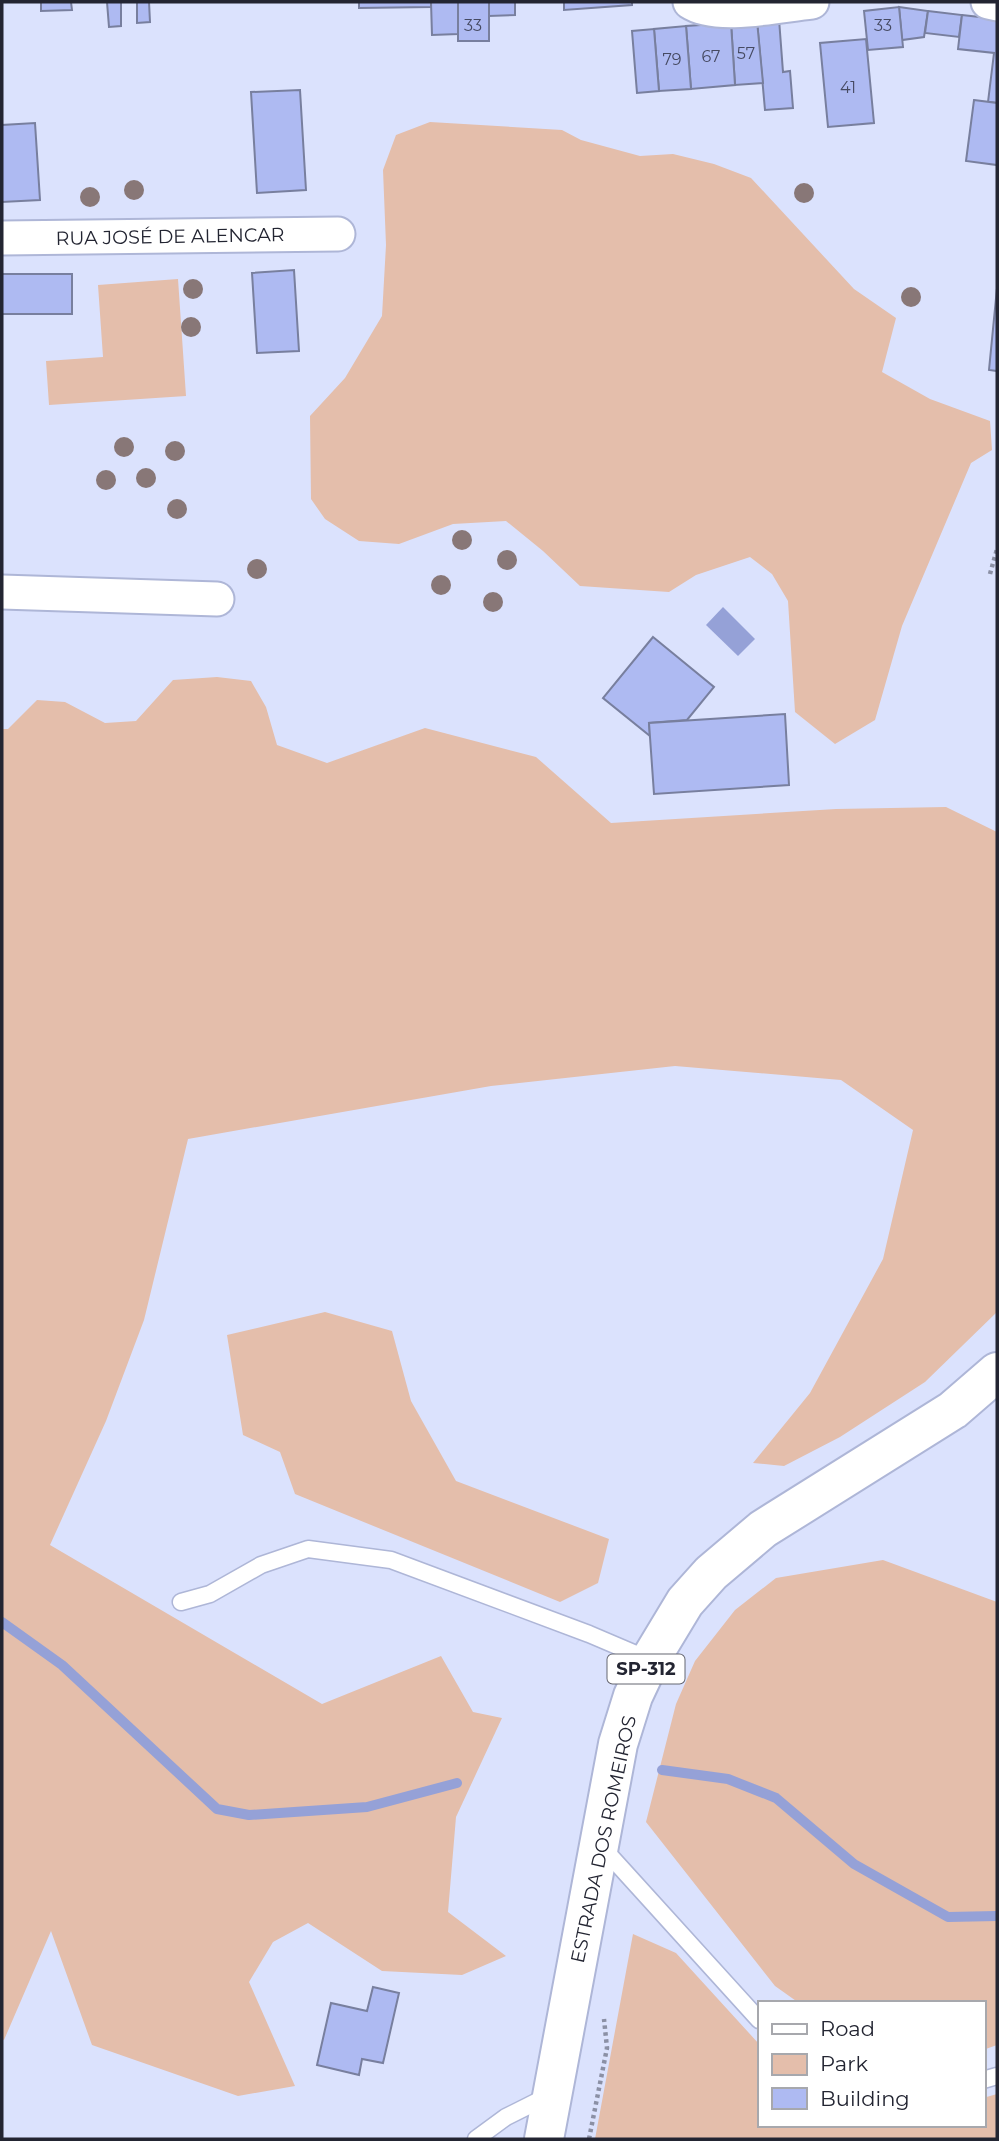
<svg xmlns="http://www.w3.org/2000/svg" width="999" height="2141" font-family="Montserrat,sans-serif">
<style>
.green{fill:#e4beab}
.water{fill:#95a1d7}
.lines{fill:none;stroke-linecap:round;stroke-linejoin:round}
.stream{stroke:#95a1d7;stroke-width:10}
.building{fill:#aebaf2;stroke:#787f9e;stroke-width:2}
.lane-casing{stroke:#aeb6d7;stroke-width:19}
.street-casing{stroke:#aeb6d7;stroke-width:37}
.primary-casing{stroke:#aeb6d7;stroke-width:42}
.path{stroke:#8b90a5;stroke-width:4.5;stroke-dasharray:3.5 3.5;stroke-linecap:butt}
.lane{stroke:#fff;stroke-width:16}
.street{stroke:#fff;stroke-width:33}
.primary{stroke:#fff;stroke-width:38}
.tree{fill:#877}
.labels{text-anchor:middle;stroke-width:7;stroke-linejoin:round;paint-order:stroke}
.number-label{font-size:16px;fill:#464a62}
.shield{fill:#fff;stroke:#656670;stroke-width:2}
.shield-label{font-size:18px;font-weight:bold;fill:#232532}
.street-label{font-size:19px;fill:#232532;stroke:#fff}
</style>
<rect width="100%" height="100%" fill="#dbe2fd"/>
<g class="green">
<polygon points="430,122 562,130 581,140 640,156 673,154 714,164 751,178 854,289 896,318 882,372 930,399 990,421 992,450 971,463 902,626 875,720 835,744 795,712 788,601 772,574 750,557 696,575 669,592 580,586 543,551 506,521 453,524 399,544 359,541 325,519 311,499 310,416 345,378 382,316 386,245 383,170 396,135"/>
<polygon points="178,279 186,396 49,405 46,361 103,357 98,285"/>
<polygon points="217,677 251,681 266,707 277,745 327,763 425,728 536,757 611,823 836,809 946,807 997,832 997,1312 925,1382 840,1437 784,1466 753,1463 810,1393 883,1259 913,1130 841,1080 675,1066 491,1086 188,1139 144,1320 106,1421 50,1545 322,1704 441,1656 473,1712 502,1718 456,1817 448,1912 506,1956 462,1975 382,1971 308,1923 273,1942 249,1982 295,2086 238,2096 92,2045 51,1931 4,2040 2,2039 2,729 8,729 37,700 65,702 105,723 136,721 173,680"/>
<polygon points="325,1312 392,1331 411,1401 456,1481 609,1539 598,1583 560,1602 295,1494 280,1452 243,1435 227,1335"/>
<polygon points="883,1560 997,1602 997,2045 983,2050 983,2003 799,2003 775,1986 646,1822 676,1704 695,1661 735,1610 776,1578"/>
<polygon points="633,1934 676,1953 759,2044 759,2125 983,2125 983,2098 997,2094 997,2139 595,2139"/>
</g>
<polygon class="water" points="723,607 755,639 738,656 706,625"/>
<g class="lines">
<g class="stream">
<polyline points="2,1622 62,1665 217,1809 249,1815 367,1807 457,1783"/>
<polyline points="662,1770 728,1779 776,1798 854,1864 948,1917 997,1916"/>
</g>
</g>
<g class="building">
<polygon points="41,2 71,2 72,10 41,11"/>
<polygon points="107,2 121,2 121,26 109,27"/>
<polygon points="137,2 149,2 150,22 137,23"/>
<polygon points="359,2 431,2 431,7 359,8"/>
<polygon points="431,2 458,2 458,34 432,35"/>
<rect x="458" y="2" width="31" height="39"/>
<polygon points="489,2 515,2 515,15 489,16"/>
<polygon points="564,2 632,2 632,5 564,10"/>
<polygon points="899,7 928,11 924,37 902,40"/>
<polygon points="899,7 903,47 868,50 864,11"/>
<polygon points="928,11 962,15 959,37 925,33"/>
<polygon points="962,15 997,19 997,103 988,102 994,53 958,49"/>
<polygon points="779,19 783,72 790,71 793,108 765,110 757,21"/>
<polygon points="757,21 763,83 735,85 731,23"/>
<polygon points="731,23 735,85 691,89 686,26"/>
<polygon points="686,26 691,89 659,91 654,29"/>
<polygon points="654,29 659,91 637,93 632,31"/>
<polygon points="866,39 874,123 828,127 820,43"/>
<polygon points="300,90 306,190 257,193 251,92"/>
<polygon points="974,100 997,103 997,165 966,161"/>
<polygon points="35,123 40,200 2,202 2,125"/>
<polygon points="294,270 299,351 257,353 252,273"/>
<rect x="2" y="274" width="70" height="40"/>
<polygon points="997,288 997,371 989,370"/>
<polygon points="653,637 714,687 687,720 649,723 650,736 603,698"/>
<polygon points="785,714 789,785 654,794 649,723"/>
<polygon points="373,1987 399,1993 383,2063 362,2059 359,2075 317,2065 331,2003 367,2011"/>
</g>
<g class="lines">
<defs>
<g id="lane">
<polyline points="181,1602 210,1594 261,1565 308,1549 391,1560 589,1634 650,1660"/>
<polyline points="603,1848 759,2020"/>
<polyline points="983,2080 997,2076"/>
<polyline points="476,2139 506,2117 550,2095"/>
</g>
<g id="street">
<path d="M690,2C717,20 780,5 812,2"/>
<polyline points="988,2 997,4"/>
<polyline points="2,238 338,234"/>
<polyline points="2,592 217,599"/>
</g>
<polyline id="primary" points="544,2139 618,1744 633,1696 650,1660 685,1602 711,1573 763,1529 953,1410 997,1372"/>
</defs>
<use href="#lane" class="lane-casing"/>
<use href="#street" class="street-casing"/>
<use href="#primary" class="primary-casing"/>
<g class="path">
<polyline points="990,574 997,549"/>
<polyline points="589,2139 607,2048 604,2019"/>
</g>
<use href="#lane" class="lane"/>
<use href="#street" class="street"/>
<use href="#primary" class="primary"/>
</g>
<g class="tree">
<circle cx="134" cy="190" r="10"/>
<circle cx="804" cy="193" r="10"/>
<circle cx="90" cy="197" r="10"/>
<circle cx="193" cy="289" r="10"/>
<circle cx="911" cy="297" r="10"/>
<circle cx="191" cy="327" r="10"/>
<circle cx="124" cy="447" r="10"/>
<circle cx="175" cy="451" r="10"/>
<circle cx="146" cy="478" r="10"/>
<circle cx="106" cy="480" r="10"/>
<circle cx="177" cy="509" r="10"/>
<circle cx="462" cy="540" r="10"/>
<circle cx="507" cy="560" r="10"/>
<circle cx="257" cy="569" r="10"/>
<circle cx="441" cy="585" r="10"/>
<circle cx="493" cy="602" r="10"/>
</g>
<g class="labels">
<g class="number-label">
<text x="473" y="31">33</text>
<text x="883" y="31">33</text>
<text x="746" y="59">57</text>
<text x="711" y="62">67</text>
<text x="672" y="65">79</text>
<text x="848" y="93">41</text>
</g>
<rect class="shield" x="607.5" y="1654.5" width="77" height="29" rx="5"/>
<g class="shield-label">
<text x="646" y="1675">SP-312</text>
</g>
<g class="street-label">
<text transform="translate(170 236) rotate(-1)" y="7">RUA JOSÉ DE ALENCAR</text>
<text transform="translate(603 1839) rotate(-78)" y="7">ESTRADA DOS ROMEIROS</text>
</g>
</g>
<rect width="999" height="2141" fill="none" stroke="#232532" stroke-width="7"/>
<rect x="758" y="2001" width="228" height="126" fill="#ffffff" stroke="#a7a8ad" stroke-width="2"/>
<rect x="772" y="2024" width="35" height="10" fill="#ffffff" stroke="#a7a8ad" stroke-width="2"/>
<text x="820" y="2036" font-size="21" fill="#232532">Road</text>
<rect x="772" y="2054" width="35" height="21" fill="#e4beab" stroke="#a7a8ad" stroke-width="2"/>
<text x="820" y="2071" font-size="21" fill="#232532">Park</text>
<rect x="772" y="2088" width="35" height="21" fill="#aebaf2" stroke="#a7a8ad" stroke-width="2"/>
<text x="820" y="2106" font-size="21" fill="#232532">Building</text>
</svg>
